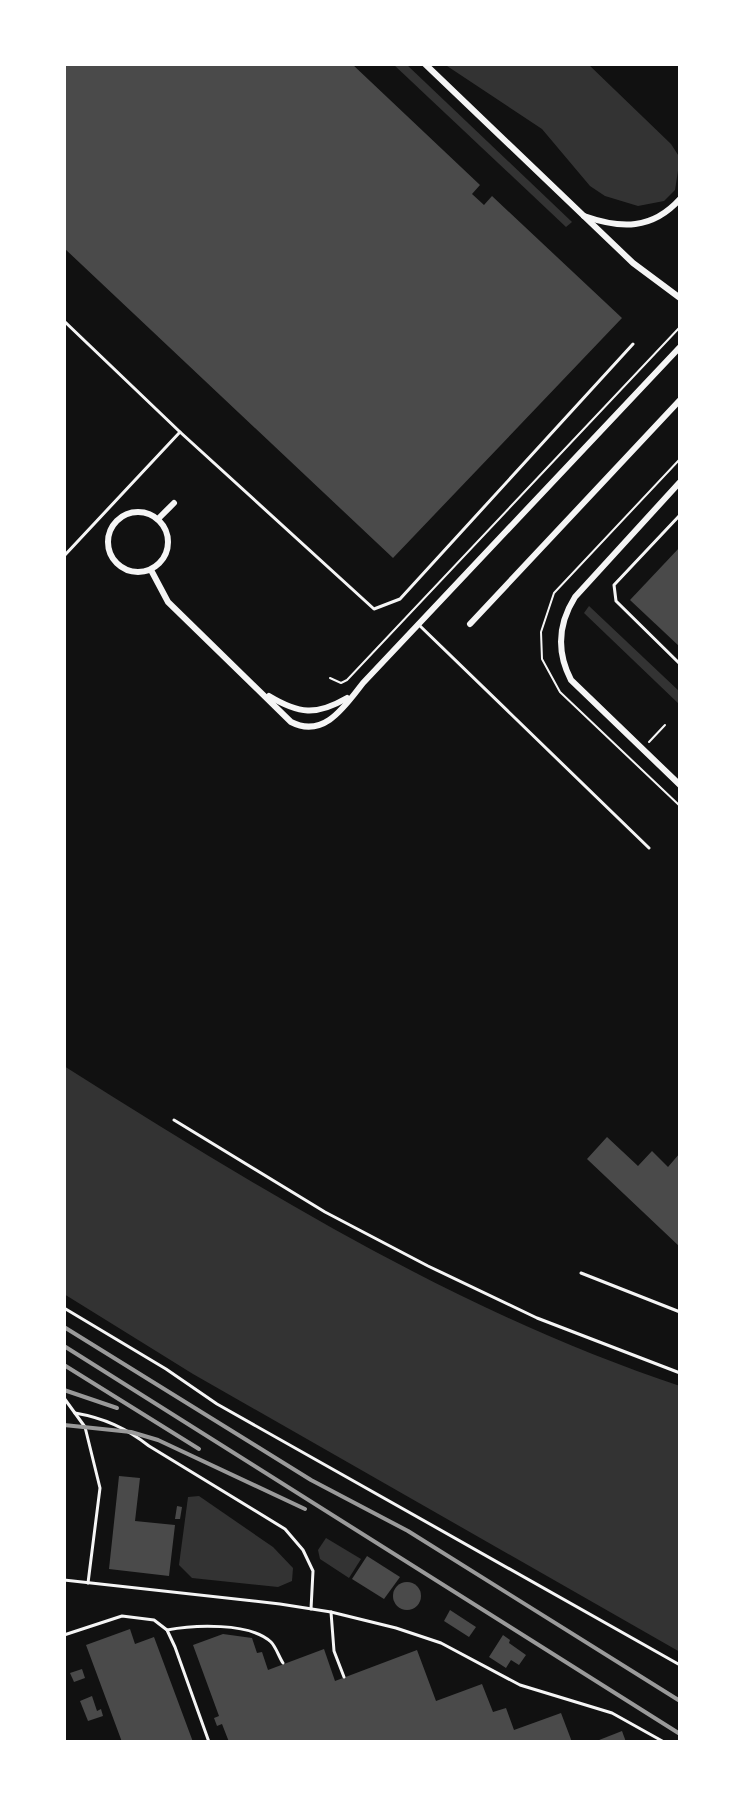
<svg xmlns="http://www.w3.org/2000/svg" width="744" height="1806" font-family="'Times New Roman',serif">
<style>
.water{fill:#333}
.building{fill:#4a4a4a}
.lines{fill:none;stroke-linecap:round;stroke-linejoin:round}
.path{stroke:#f5f5f5;stroke-width:2}
.service{stroke:#f5f5f5;stroke-width:3}
.minor{stroke:#f5f5f5;stroke-width:6}
.rail{stroke:#9a9a9a;stroke-width:4}
</style>
<rect width="100%" height="100%" fill="#111"/>
<g class="water">
<polygon points="393,64 406,64 572,222 566,227"/>
<polygon points="444,64 588,64 671,144 680,158 675,190 664,201 638,206 605,196 590,186 542,129"/>
<polygon points="589,606 680,692 680,705 584,613"/>
<path d="M64,1066C259,1189 460,1313 680,1386V1652L193,1374L64,1294Z"/>
<polygon points="199,1496 273,1547 293,1568 292,1581 278,1587 192,1578 179,1565 188,1497"/>
<polygon points="326,1538 361,1559 349,1578 320,1559 318,1550"/>
</g>
<g class="building">
<polygon points="64,64 352,64 480,185 472,194 484,205 492,196 622,318 393,558 64,248"/>
<polygon points="680,547 680,647 630,600"/>
<polygon points="607,1137 638,1166 652,1151 668,1167 680,1153 680,1247 587,1159"/>
<polygon points="119,1476 140,1478 135,1521 175,1525 169,1576 109,1569"/>
<polygon points="177,1506 182,1507 180,1519 175,1519"/>
<polygon points="367,1556 400,1577 384,1599 352,1579"/>
<circle cx="407" cy="1596" r="14"/>
<polygon points="450,1610 476,1627 469,1637 444,1621"/>
<polygon points="130,1629 135,1644 154,1637 193,1742 122,1742 86,1645"/>
<polygon points="223,1634 252,1638 257,1653 262,1652 268,1670 324,1649 335,1681 417,1650 436,1701 482,1684 493,1712 506,1708 514,1730 561,1713 572,1742 229,1742 222,1724 217,1726 214,1718 219,1716 193,1645"/>
<polygon points="503,1635 510,1640 509,1643 526,1655 519,1665 511,1660 506,1668 489,1657"/>
<polygon points="82,1669 85,1678 74,1682 70,1673"/>
<polygon points="92,1696 97,1711 101,1709 103,1716 88,1721 80,1701"/>
<polygon points="622,1731 626,1742 594,1742"/>
</g>
<g class="lines">
<g class="path">
<polyline points="680,459 554,593 541,632 542,659 560,692 680,806"/>
<polyline points="330,678 341,683 347,680 680,327"/>
<polyline points="649,742 665,725"/>
</g>
<g class="service">
<polyline points="64,321 180,432 374,609 400,599 633,344"/>
<polyline points="680,515 614,585 616,601 680,664"/>
<polyline points="64,556 180,432"/>
<polyline points="418,624 649,848"/>
<polyline points="174,1120 325,1212 428,1266 537,1318 680,1373"/>
<polyline points="581,1273 680,1312"/>
<polyline points="64,1308 166,1369 217,1404 680,1665"/>
<polyline points="64,1398 85,1427 100,1488 88,1583"/>
<path d="M75,1413C104,1418 126,1428 149,1446L285,1529L303,1550L313,1571L311,1609"/>
<polyline points="64,1580 280,1604 331,1612 396,1628 441,1643 520,1685 612,1713 664,1742"/>
<polyline points="331,1612 334,1651 344,1677"/>
<path d="M167,1630C193,1625 250,1622 271,1642C276,1647 279,1657 283,1663"/>
<polyline points="64,1635 122,1616 154,1620 167,1630 175,1647 209,1742"/>
</g>
<g class="minor">
<polyline points="425,64 633,263 680,298"/>
<path d="M584,216C621,229 652,230 680,199"/>
<path d="M680,482L575,597C558,624 556,651 571,680L680,785"/>
<circle cx="138" cy="542" r="30"/>
<polyline points="158,519 174,503"/>
<path d="M151,570L168,602L291,722C324,739 345,706 363,683L680,347"/>
<polyline points="470,624 680,400"/>
<path d="M269,696C299,714 316,716 347,698"/>
</g>
<g class="rail">
<polyline points="64,1327 311,1480 408,1531 680,1701"/>
<polyline points="64,1346 680,1734"/>
<polyline points="64,1365 199,1449"/>
<polyline points="64,1390 117,1408"/>
<polyline points="64,1425 131,1432 158,1440 305,1509"/>
</g>
</g>
<rect width="744" height="1806" fill="none" stroke="#ffffff" stroke-width="132"/>
</svg>
